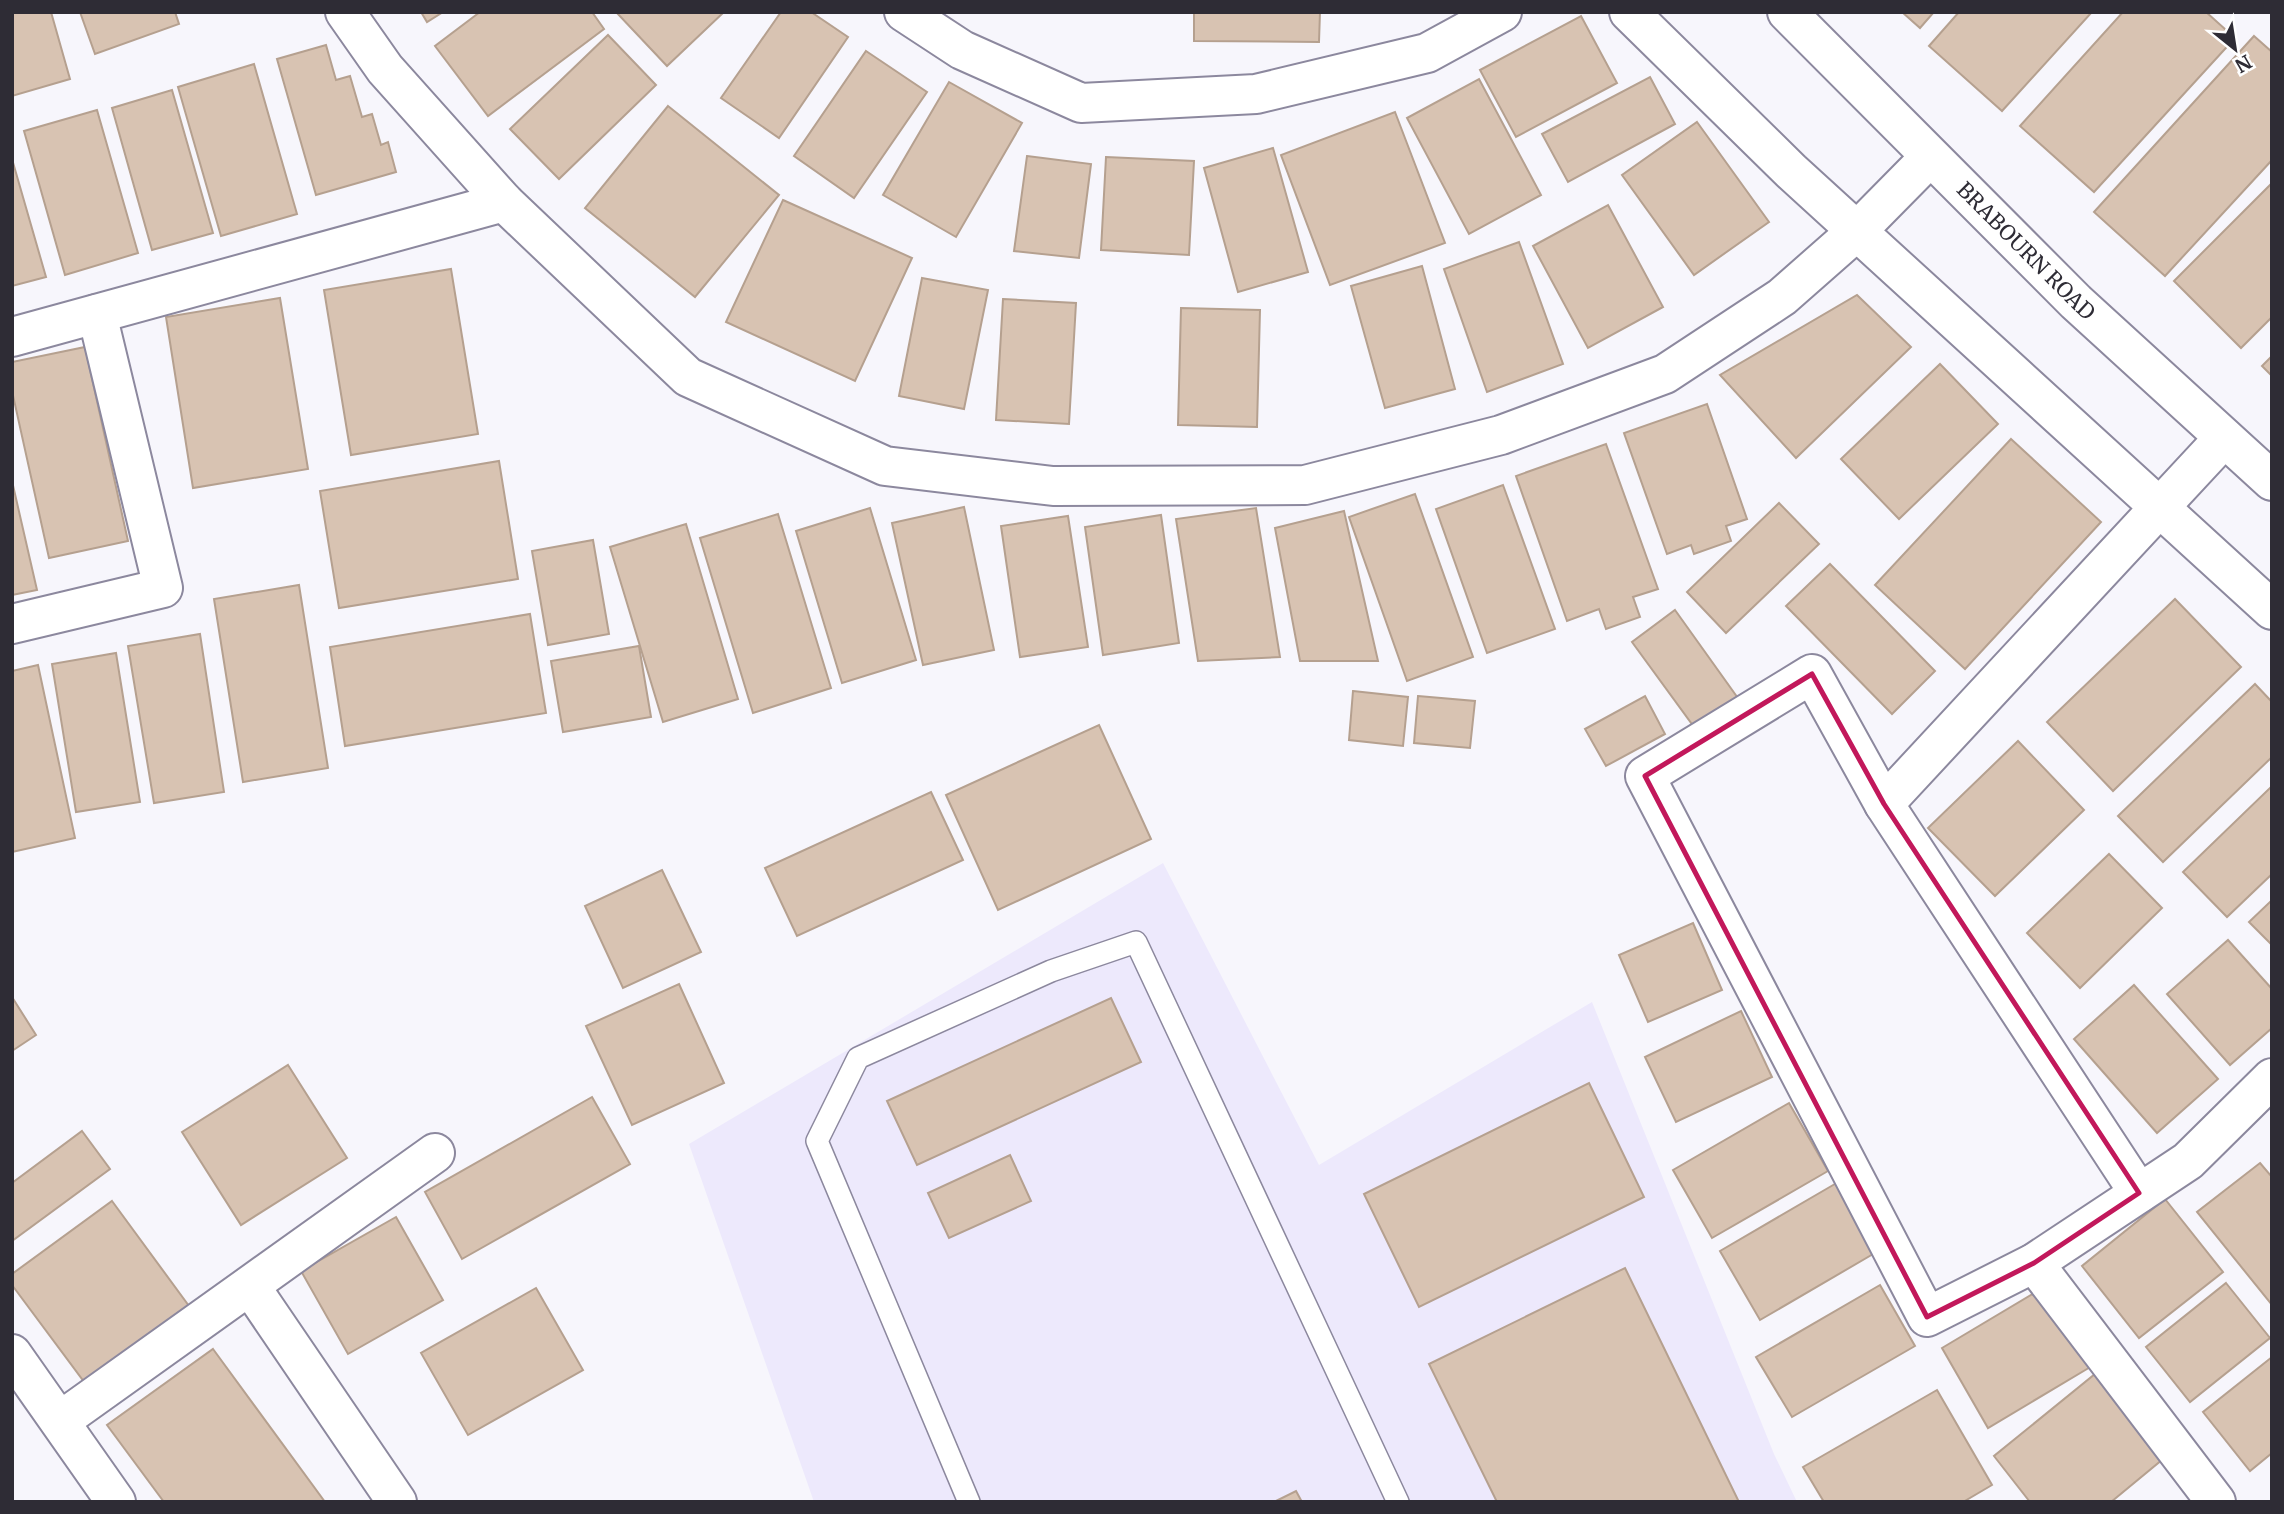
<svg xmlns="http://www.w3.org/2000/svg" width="2284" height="1514" font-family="Merriweather,serif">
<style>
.built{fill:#ede9fc}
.building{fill:#d8c3b2;stroke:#b5a08f;stroke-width:2}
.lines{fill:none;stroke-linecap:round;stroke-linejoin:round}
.lane-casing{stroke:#8c889e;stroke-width:24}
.street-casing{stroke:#8c889e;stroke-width:42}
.secondary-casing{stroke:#8c889e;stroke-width:42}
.lane{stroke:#fff;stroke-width:21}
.street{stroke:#fff;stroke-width:38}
.secondary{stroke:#fff;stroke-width:38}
.marked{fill:none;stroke:#c2185b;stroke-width:5;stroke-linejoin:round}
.labels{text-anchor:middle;stroke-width:7;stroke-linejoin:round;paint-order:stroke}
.street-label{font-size:21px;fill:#2e2c35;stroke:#fff}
</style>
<rect width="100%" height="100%" fill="#f7f6fc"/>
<polygon class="built" points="1163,863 1319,1165 1592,1002 1774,1454 1797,1502 814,1502 689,1144"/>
<g class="building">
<polygon points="12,12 51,12 70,79 12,96"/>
<polygon points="80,12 175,12 179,24 95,54"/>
<polygon points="421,12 443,12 427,22"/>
<polygon points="480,12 592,12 604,29 488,116 435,46"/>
<polygon points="616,12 724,12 667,66"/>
<polygon points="781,12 811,12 848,37 779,138 721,98"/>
<polygon points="1194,12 1320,12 1319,42 1194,41"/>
<polygon points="1902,12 1934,12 1920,28"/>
<polygon points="1959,12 2092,12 2002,111 1929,46"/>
<polygon points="2123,12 2206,12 2235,38 2094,192 2020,126"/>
<polygon points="1581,16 1617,83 1516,137 1480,70"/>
<polygon points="608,35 656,85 559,179 510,129"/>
<polygon points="2254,36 2272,52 2272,160 2165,276 2094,212"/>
<polygon points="326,45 336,80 350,76 362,117 372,114 381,145 388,142 396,172 316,195 277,59"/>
<polygon points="866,51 927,92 854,198 794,156"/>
<polygon points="254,64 297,214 221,236 178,87"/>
<polygon points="1650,77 1675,124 1568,182 1542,134"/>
<polygon points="1479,79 1541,195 1469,234 1407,118"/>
<polygon points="949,82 1022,123 956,237 883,195"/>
<polygon points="172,90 213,233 152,250 112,108"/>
<polygon points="668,106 779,195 695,297 585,208"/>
<polygon points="97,110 138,253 65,275 24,131"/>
<polygon points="1395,112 1445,243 1330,285 1281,155"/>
<polygon points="1697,122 1769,222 1694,275 1622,175"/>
<polygon points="1273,148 1308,272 1238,292 1204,168"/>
<polygon points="1027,156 1091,164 1079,258 1014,251"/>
<polygon points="1106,157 1194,161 1189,255 1101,250"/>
<polygon points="12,159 46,277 12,286"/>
<polygon points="2272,183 2272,317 2241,348 2174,281"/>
<polygon points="783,200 912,258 855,381 726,322"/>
<polygon points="1608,205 1663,307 1588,348 1533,246"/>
<polygon points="1519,242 1563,364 1487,392 1444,269"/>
<polygon points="1422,266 1455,389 1385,408 1351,286"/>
<polygon points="451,269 478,434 351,455 324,290"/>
<polygon points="922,278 988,290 964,409 899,396"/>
<polygon points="1857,295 1911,347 1796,458 1720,375"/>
<polygon points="280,298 308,469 193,488 166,317"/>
<polygon points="1003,299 1076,303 1069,424 996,420"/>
<polygon points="1181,308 1260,310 1257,427 1178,425"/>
<polygon points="85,347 128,541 49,558 12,391 12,362"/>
<polygon points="2272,356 2272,376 2262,366"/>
<polygon points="1940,364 1998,424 1899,519 1841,459"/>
<polygon points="1707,404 1747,519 1726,526 1731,541 1694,554 1691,545 1667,554 1624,433"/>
<polygon points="2011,439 2101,522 1965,669 1875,585"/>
<polygon points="1606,444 1658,589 1633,597 1640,617 1606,629 1599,609 1567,621 1516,476"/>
<polygon points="499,461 518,579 339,608 320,491"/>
<polygon points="12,481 37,590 12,595"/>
<polygon points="1503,485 1555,629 1487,653 1436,509"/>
<polygon points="1415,494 1473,657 1407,681 1349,517"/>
<polygon points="1779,503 1819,544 1726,633 1687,592"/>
<polygon points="964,507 994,650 923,665 892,523"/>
<polygon points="870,508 916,660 842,683 796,531"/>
<polygon points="1256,508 1280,657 1198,661 1176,519"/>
<polygon points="1344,511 1378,661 1300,661 1275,528"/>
<polygon points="778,514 831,688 753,713 700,538"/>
<polygon points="1161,515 1179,643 1103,655 1085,527"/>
<polygon points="1068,516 1088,647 1020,657 1001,526"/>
<polygon points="686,524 738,699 663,722 610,547"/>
<polygon points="593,540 609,634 548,645 532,551"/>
<polygon points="1830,564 1935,671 1892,714 1786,606"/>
<polygon points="299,585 328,768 243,782 214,599"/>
<polygon points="2175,599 2241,667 2113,791 2047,722"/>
<polygon points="1675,610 1740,701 1697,731 1632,642"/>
<polygon points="530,614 546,713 345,746 330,647"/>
<polygon points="200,634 224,792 154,803 128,646"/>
<polygon points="639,646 651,717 563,732 551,661"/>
<polygon points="116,653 140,802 76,812 52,664"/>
<polygon points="38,665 75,838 12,852 12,671"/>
<polygon points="2255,684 2272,702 2272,757 2163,862 2118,816"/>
<polygon points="1353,691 1408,697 1403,746 1349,740"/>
<polygon points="1418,696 1475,701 1470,748 1414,743"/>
<polygon points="1645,696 1665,734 1606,766 1585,729"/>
<polygon points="1099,725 1151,839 998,910 946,795"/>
<polygon points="2018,741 2084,810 1995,896 1928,828"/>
<polygon points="2272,786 2272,874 2227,917 2183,872"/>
<polygon points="931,792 963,860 797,936 765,868"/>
<polygon points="2109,854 2162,908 2080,988 2027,933"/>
<polygon points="662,870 701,952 623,988 585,906"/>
<polygon points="2272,900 2272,945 2249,922"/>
<polygon points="1693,923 1722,990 1648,1022 1619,955"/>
<polygon points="2228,940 2272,989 2272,1028 2230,1065 2167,994"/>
<polygon points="679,984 724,1083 632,1125 586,1026"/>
<polygon points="2134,985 2218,1079 2157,1133 2074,1039"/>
<polygon points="12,997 36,1035 12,1051"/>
<polygon points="1111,998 1141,1062 917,1165 887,1101"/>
<polygon points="1741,1011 1772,1077 1676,1122 1645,1057"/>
<polygon points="288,1065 347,1158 241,1225 182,1132"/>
<polygon points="1589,1083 1644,1197 1419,1307 1364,1194"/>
<polygon points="592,1097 630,1164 462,1259 425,1192"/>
<polygon points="1789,1103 1828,1171 1712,1238 1673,1170"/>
<polygon points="82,1131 110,1169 12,1241 12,1183"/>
<polygon points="1010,1155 1031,1201 949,1238 928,1193"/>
<polygon points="2260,1163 2272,1177 2272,1305 2197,1212"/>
<polygon points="1840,1181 1880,1250 1760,1320 1720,1251"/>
<polygon points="2165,1199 2223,1272 2139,1338 2082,1266"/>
<polygon points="112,1201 189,1306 85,1383 12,1285 12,1274"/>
<polygon points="396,1217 443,1300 348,1354 301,1271"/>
<polygon points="1625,1268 1739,1502 1497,1502 1429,1364"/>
<polygon points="2226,1283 2270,1338 2190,1402 2146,1347"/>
<polygon points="1880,1285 1915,1346 1792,1417 1756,1357"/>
<polygon points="2046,1286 2092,1366 1988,1428 1942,1348"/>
<polygon points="536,1288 583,1370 468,1435 421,1353"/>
<polygon points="213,1349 325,1502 164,1502 107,1425"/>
<polygon points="2272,1357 2272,1453 2250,1471 2203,1412"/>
<polygon points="2095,1374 2163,1459 2111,1502 2030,1502 1994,1456"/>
<polygon points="1937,1390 1992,1485 1963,1502 1824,1502 1803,1467"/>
<polygon points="1296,1491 1302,1502 1274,1502"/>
</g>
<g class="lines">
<defs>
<polyline id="lane" points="969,1502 817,1141 858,1058 1051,971 1136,942 1398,1502"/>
<g id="street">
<polyline points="345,12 385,69 504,202 688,377 885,466 1053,486 1305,485 1501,435 1665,374 1782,297 1857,231 1930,157"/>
<polyline points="904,12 962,50 1081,103 1256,94 1427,53 1502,12"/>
<polyline points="12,337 504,202"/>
<polyline points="12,624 163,588 97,314"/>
<polyline points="1884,804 1812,674 1645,776 1927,1317 2034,1263 2188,1161 2272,1078"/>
<polyline points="2139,1193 1884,804 2224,438"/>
<polyline points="2034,1263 2216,1502"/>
<polyline points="250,1286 397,1502"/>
<polyline points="12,1354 116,1502"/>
<polyline points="60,1421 435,1153"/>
</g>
<g id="secondary">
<polyline points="1629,12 1791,171 2272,610"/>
<path id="s1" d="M1787,12L2076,302L2272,481"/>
</g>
</defs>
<use href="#lane" class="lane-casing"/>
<use href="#street" class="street-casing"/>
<use href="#secondary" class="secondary-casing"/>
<use href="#lane" class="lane"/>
<use href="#street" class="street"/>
<use href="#secondary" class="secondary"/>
</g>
<path class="marked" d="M1812,674L1884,804L2139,1193L2034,1263L1927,1317L1645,776Z"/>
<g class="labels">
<g class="street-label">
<text dy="7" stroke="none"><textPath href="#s1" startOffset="338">BRABOURN ROAD</textPath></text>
</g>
</g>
<rect width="2284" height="1514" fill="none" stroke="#2e2c35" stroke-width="28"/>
<g transform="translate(2235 49) rotate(150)" stroke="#ffffff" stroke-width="5" paint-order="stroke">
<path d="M0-5L12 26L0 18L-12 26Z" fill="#2e2c35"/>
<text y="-10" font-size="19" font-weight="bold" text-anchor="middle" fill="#2e2c35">N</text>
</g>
</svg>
